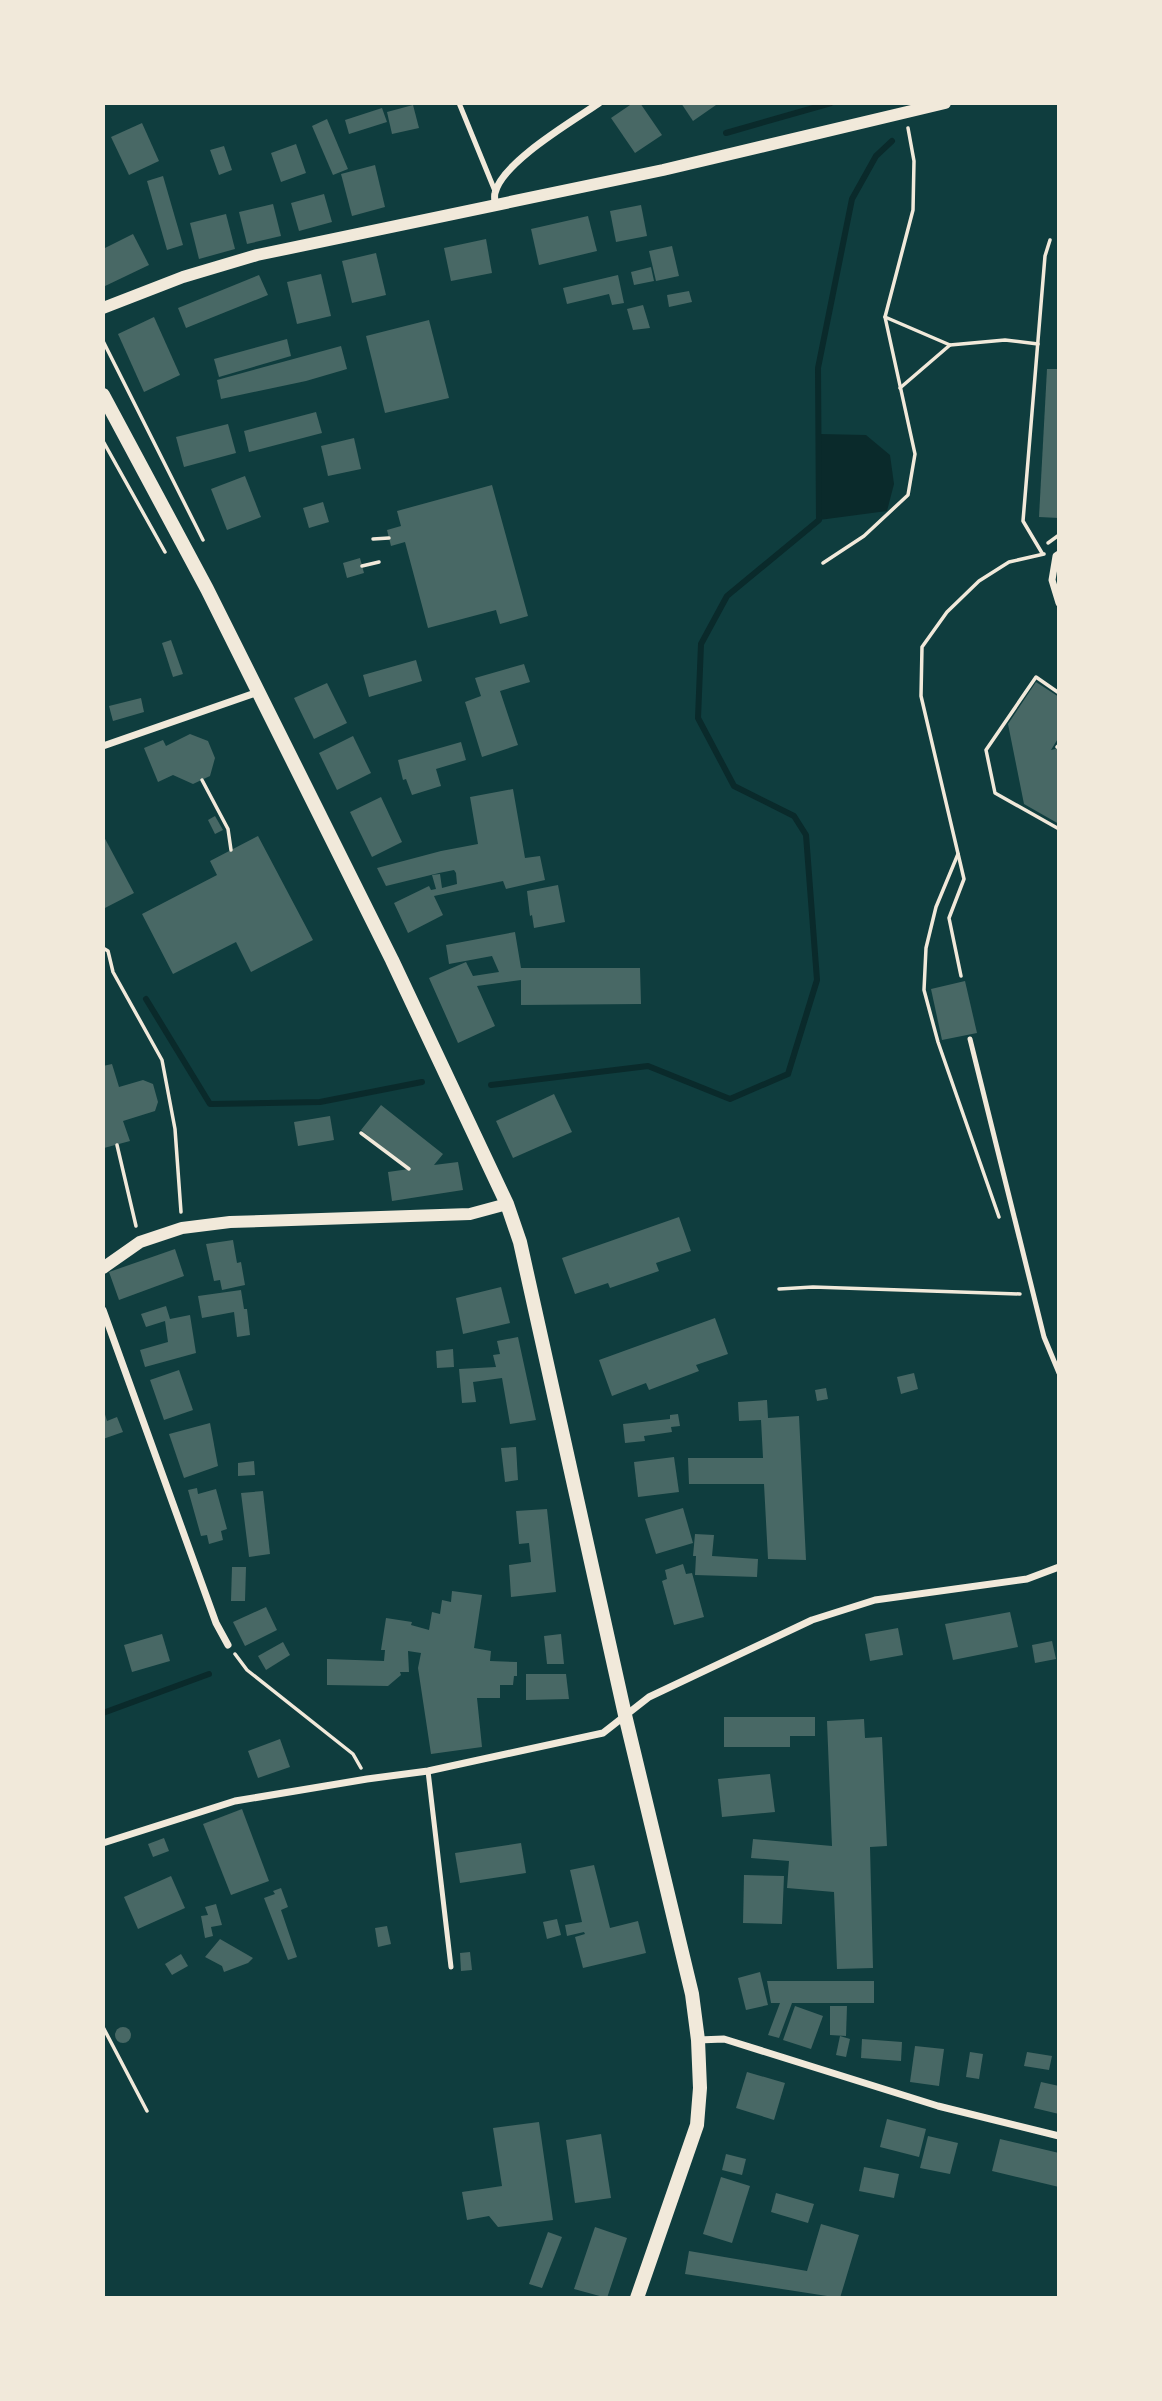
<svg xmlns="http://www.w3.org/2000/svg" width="1162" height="2401" font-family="Quicksand,sans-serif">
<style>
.water{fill:#0a2a2b}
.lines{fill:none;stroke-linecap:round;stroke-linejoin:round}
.stream{stroke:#0a2a2b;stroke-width:6}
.building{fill:#486865}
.path{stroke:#f1e9da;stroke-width:3.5}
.service{stroke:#f1e9da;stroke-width:5}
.minor{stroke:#f1e9da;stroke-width:7}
.tertiary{stroke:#f1e9da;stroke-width:12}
.secondary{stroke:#f1e9da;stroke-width:14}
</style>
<rect width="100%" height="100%" fill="#0f3d3e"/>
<polygon class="water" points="819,434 866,435 890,455 894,484 887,511 819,520"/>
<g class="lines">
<g class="stream">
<polyline points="726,133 831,103"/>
<polyline points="146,999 210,1104 320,1102 422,1082"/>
<polyline points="491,1085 648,1066 730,1099 788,1074 817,980 806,835 794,816 734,786 698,718 701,644 727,596 819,520 818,368 852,199 876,156 892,141"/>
<polyline points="103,1713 209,1674"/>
</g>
</g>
<g class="building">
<polygon points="633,103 640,103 662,135 635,153 611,118"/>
<polygon points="681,103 714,103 716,105 693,121"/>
<polygon points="413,105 419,128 392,134 387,112"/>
<polygon points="382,108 387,122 349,134 345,120"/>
<polygon points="327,119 348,169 333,175 312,126"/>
<polygon points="142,123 159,161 129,175 111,137"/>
<polygon points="296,144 306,173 281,182 271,153"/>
<polygon points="224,146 232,170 219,175 210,150"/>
<polygon points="375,165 385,207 352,216 341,174"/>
<polygon points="163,176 183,245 167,250 147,181"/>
<polygon points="324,194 332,222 299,231 291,203"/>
<polygon points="273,204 281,236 247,244 239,212"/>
<polygon points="641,205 647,236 616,242 610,211"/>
<polygon points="226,214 235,249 199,259 190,223"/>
<polygon points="588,216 597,251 539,265 531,229"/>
<polygon points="133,234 149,265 103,287 103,249"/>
<polygon points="486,239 492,273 451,281 444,248"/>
<polygon points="672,246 679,276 656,281 649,251"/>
<polygon points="376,253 386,295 352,303 342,261"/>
<polygon points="651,267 654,281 634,285 631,272"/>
<polygon points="321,274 331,316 297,324 287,282"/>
<polygon points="259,275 268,295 186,328 178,308"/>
<polygon points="618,275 624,303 612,305 609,294 567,304 563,288"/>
<polygon points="689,291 692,302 669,307 667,295"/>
<polygon points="643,305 650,328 633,330 627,309"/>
<polygon points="154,317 180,375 144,392 118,334"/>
<polygon points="429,320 449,398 385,413 366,336"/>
<polygon points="287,339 291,356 219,377 214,359"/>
<polygon points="341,346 347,369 306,381 221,399 217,380"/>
<polygon points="1047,369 1059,369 1059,518 1039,517"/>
<polygon points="316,412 322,433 249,452 244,431"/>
<polygon points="228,424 236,453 184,467 176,437"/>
<polygon points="354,438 361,469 328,476 321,446"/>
<polygon points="245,476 261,517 227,530 211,489"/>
<polygon points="492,485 528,616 500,624 496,610 428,628 405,542 391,546 387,530 401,526 397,511"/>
<polygon points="323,502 329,522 309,528 303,508"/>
<polygon points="360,558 364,573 347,578 343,563"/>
<polygon points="171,640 183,674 173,677 162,643"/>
<polygon points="416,660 422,681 369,697 363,675"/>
<polygon points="524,664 530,682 500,691 518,745 482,757 465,702 481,696 475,678"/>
<polygon points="1036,682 1059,697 1059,737 1051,750 1059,748 1059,824 1024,804 1008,724"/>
<polygon points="327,683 347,723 314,739 294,698"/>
<polygon points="141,698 144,712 113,721 109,706"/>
<polygon points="190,734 208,741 215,758 210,776 193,784 173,775 158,782 144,748 163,740 166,746"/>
<polygon points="353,736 371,773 337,790 319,753"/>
<polygon points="461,742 466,760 436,769 441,786 412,795 406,779 403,780 398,760"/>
<polygon points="513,789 525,858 540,856 545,880 506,889 503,881 434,896 443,915 408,933 394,903 429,886 431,890 436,889 432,875 440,874 442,888 457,884 456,873 454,870 439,873 386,886 377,868 441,851 478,844 470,797"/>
<polygon points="381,797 402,842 372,857 350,812"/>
<polygon points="215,816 223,830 215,834 208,820"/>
<polygon points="103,835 134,893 103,909"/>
<polygon points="258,836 313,940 251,972 236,942 173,974 142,914 217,875 210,861"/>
<polygon points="558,885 565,922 534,928 532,915 530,916 527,891"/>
<polygon points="515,932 521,968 640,968 641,1004 521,1005 521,980 477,986 495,1026 458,1043 429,978 466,962 473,976 499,972 492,956 449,964 446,945"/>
<polygon points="965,981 977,1033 942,1040 931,989"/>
<polygon points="112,1064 119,1087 143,1080 153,1084 158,1102 155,1111 123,1121 130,1141 104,1148 103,1066"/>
<polygon points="554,1094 572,1132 513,1158 496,1121"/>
<polygon points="381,1105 443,1154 434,1165 458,1162 463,1190 392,1201 388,1172 409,1169 361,1130"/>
<polygon points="330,1116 334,1140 298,1146 294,1122"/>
<polygon points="679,1217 691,1251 656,1263 659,1271 610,1288 608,1283 575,1294 562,1258"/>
<polygon points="233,1240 237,1263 241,1262 245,1285 222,1290 220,1280 214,1281 206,1244"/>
<polygon points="175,1249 184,1276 119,1300 109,1272"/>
<polygon points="501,1287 510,1323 463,1334 456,1298"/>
<polygon points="241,1290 244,1309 247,1309 250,1335 237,1337 234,1312 202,1318 198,1296"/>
<polygon points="166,1306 170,1319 190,1315 196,1353 145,1367 140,1350 168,1342 165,1321 146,1327 141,1314"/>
<polygon points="715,1318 728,1354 696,1365 699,1371 649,1390 646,1383 612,1396 599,1360"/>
<polygon points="518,1337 536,1420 510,1424 502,1378 473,1382 476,1402 462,1403 459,1369 496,1367 493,1355 500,1354 497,1341"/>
<polygon points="453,1349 454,1367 437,1368 436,1351"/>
<polygon points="179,1370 193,1410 164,1420 150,1380"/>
<polygon points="914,1373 918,1389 901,1394 897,1377"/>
<polygon points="826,1388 828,1399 817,1401 815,1390"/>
<polygon points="767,1400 768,1418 799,1416 806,1560 768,1559 764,1484 689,1484 688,1458 763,1458 761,1420 739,1421 738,1402"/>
<polygon points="104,1411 107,1421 117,1417 123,1432 103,1439"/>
<polygon points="678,1414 680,1426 671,1427 672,1432 644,1436 645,1441 625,1443 623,1424 670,1419 670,1415"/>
<polygon points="210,1423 218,1466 184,1478 169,1434"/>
<polygon points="516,1447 518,1480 505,1482 501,1448"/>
<polygon points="674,1457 679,1492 638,1497 634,1462"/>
<polygon points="254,1461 255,1475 238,1476 238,1463"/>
<polygon points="197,1488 198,1494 216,1489 227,1529 221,1531 223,1540 209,1544 207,1535 201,1536 188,1490"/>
<polygon points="263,1491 270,1554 249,1557 241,1493"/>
<polygon points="683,1508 693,1543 656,1554 645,1519"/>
<polygon points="547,1509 556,1592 511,1597 509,1565 531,1562 529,1543 519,1544 516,1511"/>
<polygon points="695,1534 714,1535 712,1556 758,1559 757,1577 695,1575 696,1556 693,1556"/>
<polygon points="683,1564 686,1574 692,1573 704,1617 674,1625 662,1581 667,1579 665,1570"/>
<polygon points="232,1567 246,1567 245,1601 231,1601"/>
<polygon points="452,1591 482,1595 474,1648 491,1651 490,1661 517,1662 517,1676 514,1676 513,1685 500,1685 500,1698 477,1698 482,1747 431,1754 418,1668 421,1653 408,1651 409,1672 400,1672 401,1675 388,1686 327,1685 327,1659 384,1661 385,1650 381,1650 386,1618 412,1622 411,1625 429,1630 432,1612 440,1614 442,1600 451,1602"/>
<polygon points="266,1607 277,1630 245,1646 233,1622"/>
<polygon points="1010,1612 1018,1647 953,1660 945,1624"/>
<polygon points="898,1628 903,1655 870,1661 865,1634"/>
<polygon points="162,1634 170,1661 132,1672 124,1645"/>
<polygon points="561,1634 564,1664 547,1664 544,1636"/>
<polygon points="1052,1641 1056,1659 1035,1663 1032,1645"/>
<polygon points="283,1642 290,1655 266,1670 258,1656"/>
<polygon points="526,1674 566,1674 569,1699 526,1700"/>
<polygon points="724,1717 815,1717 815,1736 790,1736 790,1747 724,1747"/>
<polygon points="864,1719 865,1738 882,1737 887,1846 870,1847 873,1968 837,1969 834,1892 787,1888 789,1861 751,1858 753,1839 832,1846 827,1721"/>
<polygon points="280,1739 290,1767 258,1778 248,1751"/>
<polygon points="770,1774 775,1812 722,1817 718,1779"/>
<polygon points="242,1809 269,1881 231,1895 203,1824"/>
<polygon points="164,1838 169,1851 153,1857 148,1844"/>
<polygon points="521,1843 526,1873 460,1883 455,1853"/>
<polygon points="594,1865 610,1928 638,1921 646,1953 583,1968 575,1937 585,1934 584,1932 567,1936 565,1925 582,1922 570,1870"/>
<polygon points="744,1875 784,1876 782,1924 743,1923"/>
<polygon points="171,1876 185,1908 138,1929 124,1897"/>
<polygon points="281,1888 288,1907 281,1910 297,1957 288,1960 264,1898 275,1894 273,1891"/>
<polygon points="216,1904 222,1925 211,1927 213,1936 205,1938 201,1916 208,1915 205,1907"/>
<polygon points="557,1919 561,1935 547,1939 543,1922"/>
<polygon points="387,1926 391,1944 378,1947 375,1928"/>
<polygon points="220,1939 253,1958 248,1963 224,1972 222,1966 205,1957"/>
<polygon points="470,1952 472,1970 461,1971 460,1953"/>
<polygon points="181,1954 188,1966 172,1975 165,1964"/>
<polygon points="760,1972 768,2005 746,2010 738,1978"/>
<polygon points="767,1981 874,1981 874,2003 792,2003 779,2038 768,2035 780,2003 771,2003"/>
<polygon points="795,2006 823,2016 811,2049 783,2040"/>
<polygon points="830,2006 847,2006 846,2036 830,2035"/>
<circle cx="123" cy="2035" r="8"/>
<polygon points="840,2036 850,2039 846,2057 836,2055"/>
<polygon points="862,2039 902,2042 901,2061 861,2058"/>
<polygon points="915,2046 944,2049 939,2086 910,2082"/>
<polygon points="970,2052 983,2054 979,2079 966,2077"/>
<polygon points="1027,2052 1052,2056 1049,2070 1024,2066"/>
<polygon points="747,2072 785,2083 774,2120 736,2108"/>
<polygon points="1041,2082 1059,2086 1059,2114 1034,2108"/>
<polygon points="887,2119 926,2129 919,2157 880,2147"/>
<polygon points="539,2122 553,2220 498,2227 489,2216 467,2220 462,2192 502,2186 493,2128"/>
<polygon points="601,2134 611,2198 575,2203 566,2140"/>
<polygon points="928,2136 958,2143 950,2174 920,2168"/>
<polygon points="1000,2139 1059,2153 1059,2187 992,2171"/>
<polygon points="726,2154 746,2159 742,2175 722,2170"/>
<polygon points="864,2167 899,2174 894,2198 859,2191"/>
<polygon points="721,2177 750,2186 732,2243 703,2234"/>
<polygon points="776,2193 814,2204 808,2223 771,2212"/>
<polygon points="821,2224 859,2235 840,2298 685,2274 689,2251 807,2271"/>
<polygon points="595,2227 627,2238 607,2298 574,2289"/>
<polygon points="548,2232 562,2237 542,2288 529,2284"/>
</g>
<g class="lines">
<g class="path">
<polyline points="885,317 950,345"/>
<polyline points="103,341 203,540"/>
<polyline points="900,388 950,345 1005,340 1038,344"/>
<polyline points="103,441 165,552"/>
<polyline points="373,539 389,538"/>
<polyline points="1048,543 1059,535"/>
<polyline points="1042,553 1023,521 1045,256 1050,240"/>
<polyline points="823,563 864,536 908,495 915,454 885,317 913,210 914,161 908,128"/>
<polyline points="362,566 379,562"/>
<polyline points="1059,693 1036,677 986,750 995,793 1059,829"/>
<polyline points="1057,747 1059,745"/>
<polyline points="202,780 228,829 231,850"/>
<polyline points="958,854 936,907 926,948 924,990 938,1042 999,1217"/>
<polyline points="103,948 108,951 113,972 162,1060 175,1129 181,1212"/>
<polyline points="961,976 949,918 964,879 921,696 922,647 947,612 979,581 1009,562 1044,554"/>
<polyline points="361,1133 409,1169"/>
<polyline points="117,1145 136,1226"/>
<polyline points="779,1289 813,1287 1020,1294"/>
<polyline points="235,1654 247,1670 353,1754 361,1768"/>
<polyline points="103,2027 147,2111"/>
</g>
<g class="service">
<polyline points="459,103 495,191"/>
<polyline points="970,1039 1044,1337 1059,1373"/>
<polyline points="428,1771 451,1967"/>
</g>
<g class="minor">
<path d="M495,204C495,200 494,196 495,193C502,162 573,121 599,103"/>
<polyline points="1059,554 1056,556 1052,580 1059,603"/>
<polyline points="103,746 258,692"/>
<polyline points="103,1310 216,1623 228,1645"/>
<polyline points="103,1843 235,1801 367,1779 428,1771 603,1733 649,1697 812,1620 875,1600 1027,1579 1059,1567"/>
<polyline points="698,2040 724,2039 938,2106 1059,2136"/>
</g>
<g class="tertiary">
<polyline points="103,308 183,277 257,255 663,170 945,103"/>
<polyline points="103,1268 140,1242 182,1228 230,1222 470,1214 507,1204"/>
</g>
<polyline class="secondary" points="103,395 207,589 392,960 507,1204 520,1242 625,1715 692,1994 698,2040 700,2088 697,2125 637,2298"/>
</g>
<rect width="1162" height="2401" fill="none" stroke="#f1e9da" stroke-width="210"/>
</svg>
